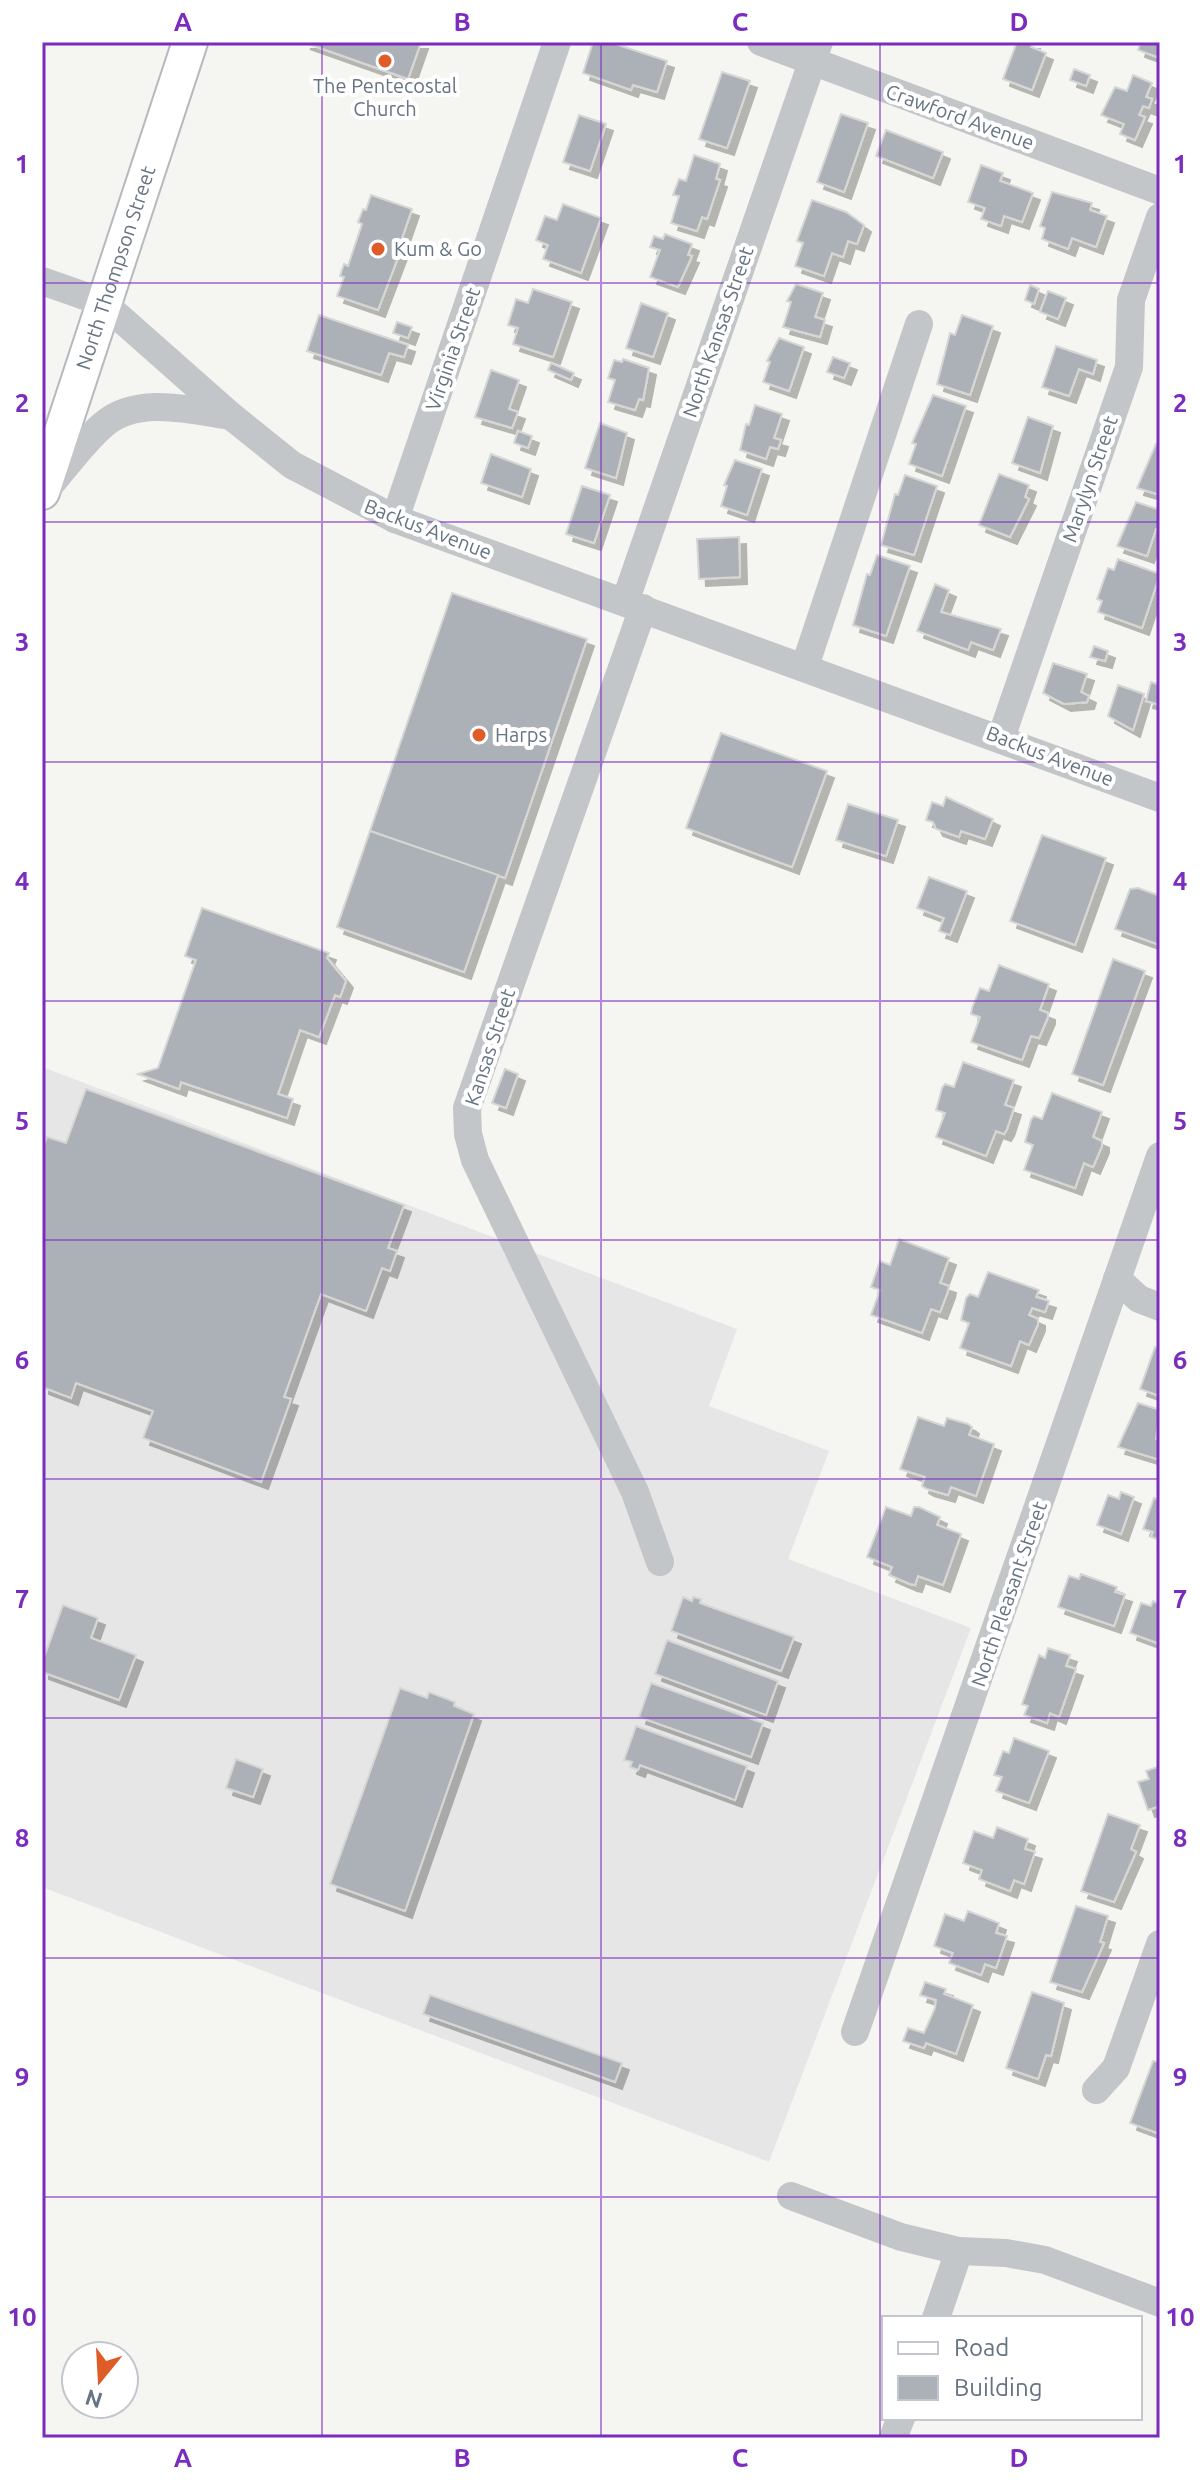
<svg xmlns="http://www.w3.org/2000/svg" width="1202" height="2480" font-family="Ubuntu,sans-serif">
<style>
.built{fill:#e5e6e5}
.building{fill:#abb1b7;stroke:#d6d6d4;stroke-width:2;filter:url(#shadow)}
.lines{fill:none;stroke-linecap:round;stroke-linejoin:round}
.major-casing{stroke:#b6b9bd;stroke-width:38}
.minor{stroke:#c3c6c9;stroke-width:28}
.major{stroke:#fff;stroke-width:34}
.grid{fill:none;stroke:#7b2cbf;stroke-width:2;stroke-opacity:0.55}
.poi-dot{fill:#df5c28;stroke:#fff;stroke-width:3}
.labels{text-anchor:middle;stroke-width:8;stroke-linejoin:round;paint-order:stroke}
.poi-label{font-size:20px;fill:#657382;stroke:#fff;text-anchor:start}
.street-label{font-size:20px;fill:#657382;stroke:#fff}
.neatline{fill:none;stroke:#7b2cbf;stroke-width:3}
.grid-label{font-size:26px;text-anchor:middle;font-weight:bold;fill:#7b2cbf}
</style>
<defs>
<filter id="shadow"><feDropShadow dx="7" dy="7" stdDeviation="0" flood-color="#0004"/></filter>
</defs>
<rect width="100%" height="100%" fill="#f5f5f1"/>
<polygon class="built" points="42,1067 737,1329 709,1406 829,1451 788,1559 971,1628 769,2162 42,1887"/>
<g class="building">
<polygon points="303,42 421,42 408,79"/>
<polygon points="593,42 609,42 667,61 657,92 633,85 631,90 583,73"/>
<polygon points="1017,42 1033,42 1031,47 1046,53 1032,90 1003,79"/>
<polygon points="1141,42 1160,42 1160,58 1138,50"/>
<polygon points="1074,69 1090,75 1086,86 1070,80"/>
<polygon points="722,72 750,81 727,148 699,139"/>
<polygon points="1133,75 1152,83 1146,97 1152,99 1149,108 1143,106 1139,115 1145,117 1135,140 1120,134 1124,124 1101,115 1115,87 1127,91"/>
<polygon points="841,114 868,123 844,192 817,182"/>
<polygon points="579,115 606,124 590,171 563,162"/>
<polygon points="886,130 943,152 933,178 876,156"/>
<polygon points="694,155 720,164 716,179 720,180 707,219 702,217 697,231 671,223 679,196 673,195 679,179 686,181"/>
<polygon points="981,165 1003,173 1000,181 1033,193 1022,222 1004,216 1001,226 981,219 985,208 968,202"/>
<polygon points="1052,192 1092,203 1090,210 1107,216 1096,247 1072,238 1068,249 1042,239 1045,228 1040,226"/>
<polygon points="371,195 412,209 402,238 405,239 378,310 337,296 344,277 340,276 344,264 348,266 362,224 358,222 363,209 366,210"/>
<polygon points="812,200 846,212 864,225 857,244 848,241 843,257 832,253 824,276 795,266 803,243 797,241"/>
<polygon points="563,204 601,218 581,273 543,259 548,245 536,240 545,216 557,220"/>
<polygon points="665,234 692,244 688,255 692,256 678,287 650,277 660,250 650,247 654,236 663,239"/>
<polygon points="796,284 823,293 815,317 825,320 820,337 783,327 791,302 787,301"/>
<polygon points="1030,285 1039,289 1034,304 1025,300"/>
<polygon points="533,289 572,302 553,357 513,344 518,328 508,325 516,299 528,303"/>
<polygon points="1048,291 1066,298 1058,319 1040,312"/>
<polygon points="641,303 668,313 653,357 626,348"/>
<polygon points="319,315 408,345 404,357 389,353 381,375 307,351"/>
<polygon points="962,315 993,326 970,395 937,384 950,333 955,335"/>
<polygon points="397,322 412,327 408,338 393,333"/>
<polygon points="779,338 804,347 789,391 763,382 770,362 767,361"/>
<polygon points="1056,346 1097,360 1093,374 1079,369 1069,396 1042,387"/>
<polygon points="833,357 850,363 844,378 827,372"/>
<polygon points="623,359 649,368 643,400 639,399 635,410 608,402 615,380 608,378 614,360 622,362"/>
<polygon points="551,363 574,373 571,380 548,370"/>
<polygon points="491,370 519,380 509,409 518,412 512,428 475,417"/>
<polygon points="933,395 966,406 942,476 909,464 916,444 912,443"/>
<polygon points="755,405 782,414 774,438 781,440 778,449 770,447 766,459 740,450 746,424 749,425"/>
<polygon points="1028,417 1053,426 1040,473 1012,463"/>
<polygon points="600,423 627,433 616,478 585,468"/>
<polygon points="518,431 532,436 528,448 514,443"/>
<polygon points="1156,444 1160,445 1160,495 1137,488"/>
<polygon points="491,454 531,469 522,497 481,483"/>
<polygon points="735,460 762,469 747,515 721,506 727,486 724,485"/>
<polygon points="999,474 1029,485 1025,497 1029,499 1010,537 979,525"/>
<polygon points="905,475 937,486 914,555 881,545 895,494 898,495"/>
<polygon points="582,486 610,495 594,543 566,534"/>
<polygon points="1136,502 1160,510 1160,531 1156,529 1147,556 1117,546"/>
<polygon points="739,537 740,577 699,579 697,539"/>
<polygon points="877,555 910,566 886,636 853,625 867,574 870,575"/>
<polygon points="1118,559 1160,574 1142,628 1098,612 1102,601 1097,599 1108,568 1114,570"/>
<polygon points="935,584 949,590 941,612 1001,629 993,650 971,642 968,650 917,631"/>
<polygon points="452,593 587,639 505,878 370,831"/>
<polygon points="1094,646 1108,651 1105,661 1090,657"/>
<polygon points="1053,663 1087,674 1081,692 1089,696 1087,702 1064,704 1043,693"/>
<polygon points="1151,682 1160,685 1160,705 1146,701"/>
<polygon points="1118,685 1144,694 1133,730 1108,716"/>
<polygon points="721,733 827,771 792,867 686,828"/>
<polygon points="946,797 993,819 985,839 961,831 959,837 936,829 933,822 926,820 932,802 943,806"/>
<polygon points="848,804 898,820 886,856 836,840"/>
<polygon points="370,831 498,875 464,972 337,927"/>
<polygon points="1042,835 1106,858 1075,945 1010,921"/>
<polygon points="929,877 967,891 950,935 939,931 944,918 917,908"/>
<polygon points="1138,888 1160,896 1160,945 1115,929 1130,889"/>
<polygon points="202,908 329,953 327,958 346,981 340,997 335,995 319,1037 300,1030 278,1094 293,1099 287,1118 181,1082 179,1089 138,1074 158,1068 196,960 185,956"/>
<polygon points="1113,959 1145,971 1103,1085 1072,1074"/>
<polygon points="999,965 1049,984 1040,1010 1048,1013 1048,1017 1039,1038 1031,1036 1022,1060 971,1042 980,1017 971,1014 972,1008 980,988 989,991"/>
<polygon points="963,1062 1014,1080 1005,1105 1014,1108 1007,1129 1004,1134 996,1131 986,1156 936,1137 945,1113 936,1110 942,1088 945,1084 954,1087"/>
<polygon points="505,1069 518,1074 506,1108 492,1103"/>
<polygon points="86,1089 404,1205 388,1248 397,1251 390,1271 382,1268 366,1311 321,1294 284,1397 291,1399 261,1482 143,1438 153,1411 76,1383 71,1398 42,1387 42,1151 47,1137 66,1143"/>
<polygon points="1052,1093 1102,1112 1093,1137 1102,1141 1102,1146 1093,1167 1084,1163 1075,1188 1024,1170 1033,1145 1025,1142 1031,1120 1034,1116 1042,1119"/>
<polygon points="899,1239 949,1258 940,1283 949,1286 948,1291 940,1312 931,1309 922,1333 871,1315 880,1290 871,1287 880,1261 890,1265"/>
<polygon points="988,1272 1039,1290 1036,1297 1049,1301 1045,1312 1032,1308 1029,1315 1038,1319 1038,1324 1029,1345 1020,1341 1011,1366 960,1348 969,1323 961,1320 966,1298 970,1294 978,1297"/>
<polygon points="1155,1347 1160,1349 1160,1396 1140,1389"/>
<polygon points="1138,1403 1160,1410 1156,1439 1160,1440 1160,1460 1118,1447"/>
<polygon points="918,1417 944,1426 947,1418 968,1424 972,1427 969,1435 994,1444 976,1496 951,1487 948,1495 927,1489 922,1486 925,1477 900,1469"/>
<polygon points="1121,1492 1134,1497 1121,1534 1097,1525 1108,1495 1119,1499"/>
<polygon points="1154,1498 1160,1500 1160,1540 1151,1537 1153,1532 1143,1529"/>
<polygon points="886,1507 911,1516 914,1507 919,1507 940,1517 937,1525 961,1534 943,1585 918,1576 915,1585 910,1584 889,1575 892,1567 867,1557"/>
<polygon points="1081,1574 1117,1587 1115,1592 1125,1595 1114,1626 1058,1607 1069,1576 1079,1579"/>
<polygon points="683,1597 692,1601 693,1597 701,1599 700,1603 794,1637 781,1671 671,1631"/>
<polygon points="1153,1601 1160,1604 1160,1644 1130,1633 1141,1603 1151,1606"/>
<polygon points="63,1605 98,1618 91,1638 136,1655 119,1700 42,1672 42,1654 45,1655"/>
<polygon points="667,1640 778,1681 766,1715 655,1674"/>
<polygon points="1048,1648 1070,1655 1066,1666 1076,1669 1059,1717 1050,1713 1047,1723 1024,1715 1028,1706 1022,1704 1039,1655 1045,1658"/>
<polygon points="651,1683 763,1723 751,1757 639,1717"/>
<polygon points="400,1688 427,1698 429,1692 455,1702 454,1706 474,1714 405,1911 330,1884"/>
<polygon points="636,1726 747,1766 735,1800 640,1765 638,1770 630,1767 632,1762 624,1760"/>
<polygon points="1014,1738 1049,1751 1029,1803 996,1791 1002,1777 994,1775 1003,1751 1009,1753"/>
<polygon points="236,1759 263,1769 253,1797 226,1788"/>
<polygon points="1160,1766 1160,1806 1148,1810 1138,1782 1149,1779 1146,1771"/>
<polygon points="1108,1814 1140,1825 1131,1849 1136,1852 1114,1902 1081,1891"/>
<polygon points="997,1827 1028,1839 1025,1849 1035,1852 1024,1884 1014,1880 1010,1891 979,1879 982,1870 963,1863 974,1831 993,1838"/>
<polygon points="1076,1906 1108,1916 1100,1942 1104,1943 1082,1992 1050,1982"/>
<polygon points="968,1911 999,1923 996,1933 1007,1936 996,1968 985,1964 981,1975 949,1963 953,1953 934,1946 945,1914 964,1921"/>
<polygon points="925,1982 946,1989 944,1994 973,2005 956,2054 926,2043 924,2048 903,2041 908,2028 924,2033 935,2008 936,2000 920,1995"/>
<polygon points="1032,1992 1064,2003 1051,2056 1046,2055 1038,2079 1006,2068"/>
<polygon points="430,1995 622,2063 615,2082 423,2014"/>
<polygon points="1153,2061 1160,2062 1160,2134 1130,2123"/>
</g>
<g class="lines">
<defs>
<g id="major">
<path id="s1" d="M42,492L190,42"/>
</g>
</defs>
<use href="#major" class="major-casing"/>
<g class="minor">
<polyline points="761,42 1160,191"/>
<polyline points="42,281 102,302 231,416 292,465 395,519 1160,798"/>
<path d="M45,491C64,469 82,443 103,425C136,395 192,410 231,416"/>
<polyline points="395,519 557,42"/>
<polyline points="625,602 819,42"/>
<polyline points="643,608 467,1108 468,1134 475,1160 635,1492 660,1562"/>
<polyline points="805,666 919,324"/>
<polyline points="1001,738 1129,367 1131,300 1160,217"/>
<polyline points="1117,1279 1139,1299 1160,1307"/>
<polyline points="855,2032 1160,1156"/>
<polyline points="1096,2090 1116,2068 1160,1944"/>
<polyline points="791,2196 901,2237 959,2251 1006,2253 1045,2260 1160,2303"/>
<polyline points="936,2318 959,2251"/>
<polyline points="893,2438 901,2418"/>
</g>
<use href="#major" class="major"/>
</g>
<path class="grid" d="M322,42V2438M601,42V2438M880,42V2438M42,283H1160M42,522H1160M42,762H1160M42,1001H1160M42,1240H1160M42,1479H1160M42,1718H1160M42,1958H1160M42,2197H1160"/>
<g class="poi-dot">
<circle cx="385" cy="61" r="8"/>
<circle cx="378" cy="249" r="8"/>
<circle cx="479" cy="735" r="8"/>
</g>
<g class="labels">
<g class="poi-label">
<text x="385" y="93" text-anchor="middle">The Pentecostal<tspan x="385" dy="23">Church</tspan></text>
<text x="394" y="256">Kum &amp; Go</text>
<text x="495" y="742">Harps</text>
</g>
<g class="street-label">
<text transform="translate(960 117) rotate(20)" y="7">Crawford Avenue</text>
<text dy="7" stroke="none"><textPath href="#s1" startOffset="236">North Thompson Street</textPath></text>
<text transform="translate(718 332) rotate(-71)" y="7">North Kansas Street</text>
<text transform="translate(453 349) rotate(-71)" y="7">Virginia Street</text>
<text transform="translate(1090 479) rotate(-71)" y="7">Marylyn Street</text>
<text transform="translate(428 529) rotate(21)" y="7">Backus Avenue</text>
<text transform="translate(1050 756) rotate(21)" y="7">Backus Avenue</text>
<text transform="translate(490 1047) rotate(-72)" y="7">Kansas Street</text>
<text transform="translate(1009 1594) rotate(-71)" y="7">North Pleasant Street</text>
</g>
</g>
<rect width="1202" height="2480" fill="none" stroke="#ffffff" stroke-width="88"/>
<rect x="882" y="2316" width="260" height="104" fill="#ffffff" stroke="#c1c7cd" stroke-width="2"/>
<rect x="898" y="2342" width="40" height="12" fill="#ffffff" stroke="#c1c7cd" stroke-width="2"/>
<text x="954" y="2356" font-size="24" fill="#657382">Road</text>
<rect x="898" y="2376" width="40" height="24" fill="#abb1b7" stroke="#c1c7cd" stroke-width="2"/>
<text x="954" y="2396" font-size="24" fill="#657382">Building</text>
<g transform="translate(100 2380) rotate(198)"><circle r="38" fill="#ffffff" stroke="#c1c7cd" stroke-width="2"/>
<path d="M0-6L14 30L0 20L-14 30Z" fill="#df5c28"/>
<text y="-12" font-size="22" font-weight="bold" text-anchor="middle" fill="#657382">N</text>
</g>
<rect x="44" y="44" width="1114" height="2392" class="neatline"/>
<g class="grid-label">
<text x="183" y="31">A</text>
<text x="462" y="31">B</text>
<text x="740" y="31">C</text>
<text x="1019" y="31">D</text>
<text x="22" y="173">1</text>
<text x="1180" y="173">1</text>
<text x="22" y="412">2</text>
<text x="1180" y="412">2</text>
<text x="22" y="651">3</text>
<text x="1180" y="651">3</text>
<text x="22" y="890">4</text>
<text x="1180" y="890">4</text>
<text x="22" y="1130">5</text>
<text x="1180" y="1130">5</text>
<text x="22" y="1369">6</text>
<text x="1180" y="1369">6</text>
<text x="22" y="1608">7</text>
<text x="1180" y="1608">7</text>
<text x="22" y="1847">8</text>
<text x="1180" y="1847">8</text>
<text x="22" y="2086">9</text>
<text x="1180" y="2086">9</text>
<text x="22" y="2326">10</text>
<text x="1180" y="2326">10</text>
<text x="183" y="2467">A</text>
<text x="462" y="2467">B</text>
<text x="740" y="2467">C</text>
<text x="1019" y="2467">D</text>
</g>
</svg>
